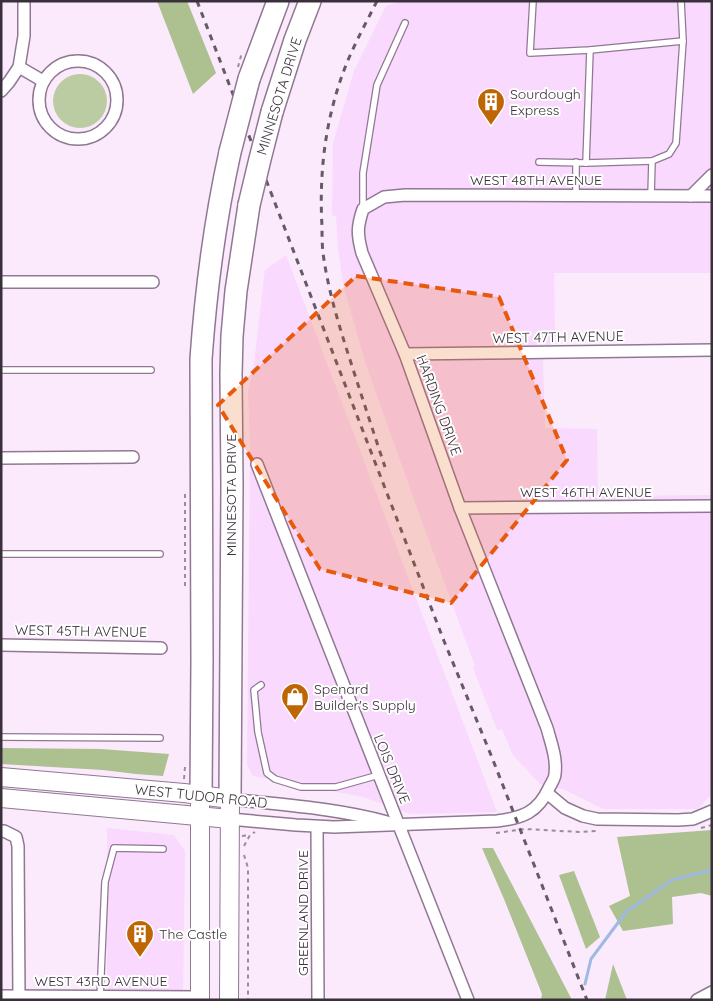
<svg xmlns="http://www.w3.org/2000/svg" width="713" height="1001" font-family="Quicksand,sans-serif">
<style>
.built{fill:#f9d9fd}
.green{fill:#bbcca3}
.forest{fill:#acc090}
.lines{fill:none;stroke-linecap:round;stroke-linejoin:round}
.stream{stroke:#9fb9e5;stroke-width:3}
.service-casing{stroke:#907893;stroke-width:8}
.minor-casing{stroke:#907893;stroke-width:14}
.primary-casing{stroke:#907893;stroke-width:20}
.motorway-casing{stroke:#907893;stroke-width:24}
.path{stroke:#998c9b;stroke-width:2;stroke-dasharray:4 4;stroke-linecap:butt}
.service{stroke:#fff;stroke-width:5.5}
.minor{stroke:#fff;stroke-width:11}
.primary{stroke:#fff;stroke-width:18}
.motorway{stroke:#fff;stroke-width:21}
.rail{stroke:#665a67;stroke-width:3;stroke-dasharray:6 6;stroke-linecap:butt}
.motorway-bridge-casing{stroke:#907893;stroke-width:24;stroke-linecap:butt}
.path-bridge{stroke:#998c9b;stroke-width:2;stroke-dasharray:4 4;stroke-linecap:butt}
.motorway-bridge{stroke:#fff;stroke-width:21}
.marked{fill:#e8590c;fill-opacity:0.2;stroke:#e8590c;stroke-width:4;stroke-dasharray:10 6;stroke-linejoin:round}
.labels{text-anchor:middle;stroke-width:4;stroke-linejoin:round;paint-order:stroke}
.poi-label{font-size:14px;fill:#3a303b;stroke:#fefefe;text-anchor:start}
.street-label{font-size:14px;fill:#3a303b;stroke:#fefefe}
</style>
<rect width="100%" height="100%" fill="#faeafc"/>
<g class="built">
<polygon points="401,1 712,1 712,273 554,273 555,336 543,360 545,428 597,429 598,496 712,495 712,793 698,809 603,809 563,789 540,784 513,755 502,729 497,730 473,668 475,666 418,511 365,362 344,288 338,248 336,216 332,215 333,143 354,71 386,6"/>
<polygon points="286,255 497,812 411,814 363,797 253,776 247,765 250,446 248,391 253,371 265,270"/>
<polygon points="107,828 174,835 185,851 183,1000 107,1000"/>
</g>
<circle class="green" cx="80" cy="101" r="27"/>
<g class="forest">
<polygon points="157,1 187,1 216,73 193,94"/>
<polygon points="1,748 101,749 169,754 163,776 136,774 103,770 1,764"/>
<polygon points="712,830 712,896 701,893 672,897 673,924 623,931 609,906 630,896 617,837"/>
<polygon points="482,848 493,848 572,1000 541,1000 542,994 504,899"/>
<polygon points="574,871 600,937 586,949 559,875"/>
<polygon points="613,964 627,1000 605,1000"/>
</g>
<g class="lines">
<polyline class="stream" points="585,984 591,959 626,912 672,880 712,870"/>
<defs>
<g id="service">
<polyline points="533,1 530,53 590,50 683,41"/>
<polyline points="590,50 586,163 652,161"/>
<polyline points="539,162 586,163"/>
<polyline points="576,162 576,195"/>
<polyline points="651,196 652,161 669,154 676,143 683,41 681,1"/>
<polyline points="363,209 363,173 377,85 405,23"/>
<polyline points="1,370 151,370"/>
<polyline points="1,554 160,554"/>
<polyline points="261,685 254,690 258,732 267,773 275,779 301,787 336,787 379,775"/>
<polyline points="1,737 160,738"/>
<polyline points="100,998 105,882 114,848 163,849"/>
</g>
<g id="minor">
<circle cx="78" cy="100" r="39"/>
<polyline points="19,67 43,81"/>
<polyline points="1,91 9,82 19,67 24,36 24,1"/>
<polyline points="691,196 712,175"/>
<polyline points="1,282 153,282"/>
<polyline points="405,354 712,350"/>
<polyline points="1,458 133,457"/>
<polyline points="257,464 379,775 468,1000"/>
<polyline points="460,508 712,506"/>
<polyline points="1,645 161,648"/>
<polyline points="547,793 565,808 583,816 597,819 678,820 693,819 712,811"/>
<path d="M230,799C283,805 336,808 387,822"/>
<path d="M230,819L296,825L334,827L497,821C523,818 538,812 549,788C551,784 555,778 555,774C557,758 551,743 547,728L460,508L405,354L362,253C357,234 357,227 363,209L384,197L405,195L712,196"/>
<polyline points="317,827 318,1000"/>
<polyline points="1,831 4,831 16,837 18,846 19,1000"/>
<polyline points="1,996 200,997"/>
<polyline points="697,1000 712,992"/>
</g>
<g id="primary">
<polyline points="1,777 184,793 230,799 229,1000"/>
<polyline points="1,798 230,819"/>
<polyline points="200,805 200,1000"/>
</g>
<g id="motorway">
<polyline points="249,79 278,1"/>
<polyline points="272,112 295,40 310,1"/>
<path d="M201,795L202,661L201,359C206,289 215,220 230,152"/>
<polyline points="230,799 232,485 231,374 232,336 236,291 249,205"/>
</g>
</defs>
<use href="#service" class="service-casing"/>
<use href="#minor" class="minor-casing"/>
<use href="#primary" class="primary-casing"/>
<use href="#motorway" class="motorway-casing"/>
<g class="path">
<polyline points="185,494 185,589"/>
<polyline points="184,779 185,767"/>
<polyline points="701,828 712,825"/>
<polyline points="496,833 525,829 579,832 596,831"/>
<polyline points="242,836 250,835"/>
<polyline points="244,846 250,835 255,832"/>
<polyline points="244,855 248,868 248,1000"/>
</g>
<use href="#service" class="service"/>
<use href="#minor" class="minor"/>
<use href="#primary" class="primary"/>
<use href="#motorway" class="motorway"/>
<g class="rail">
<polyline points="197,1 444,641 491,755 587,1000"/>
<path d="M377,1C365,25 352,48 343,73C325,122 319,174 322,226C322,235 322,244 323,253C328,291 340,329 352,366C363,400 374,434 385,467"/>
</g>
<defs>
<g id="motorway-bridge">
<polyline points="230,152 249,79"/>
<polyline points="249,205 260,159 272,112"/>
</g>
</defs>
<use href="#motorway-bridge" class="motorway-bridge-casing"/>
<polyline class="path-bridge" points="238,67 242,52"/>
<use href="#motorway-bridge" class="motorway-bridge"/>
</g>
<path class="marked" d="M356,276L499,297L567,460L451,603L320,569L218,405Z"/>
<defs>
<symbol id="building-pin" viewBox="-11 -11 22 30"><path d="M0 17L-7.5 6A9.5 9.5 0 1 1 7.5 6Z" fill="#be6504" stroke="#fefefe"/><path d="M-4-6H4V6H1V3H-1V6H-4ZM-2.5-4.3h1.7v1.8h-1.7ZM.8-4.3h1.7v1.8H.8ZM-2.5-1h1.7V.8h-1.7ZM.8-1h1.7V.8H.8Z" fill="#fff"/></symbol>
<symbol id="shop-pin" viewBox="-11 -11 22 30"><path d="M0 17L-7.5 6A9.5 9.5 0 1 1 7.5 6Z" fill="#be6504" stroke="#fefefe"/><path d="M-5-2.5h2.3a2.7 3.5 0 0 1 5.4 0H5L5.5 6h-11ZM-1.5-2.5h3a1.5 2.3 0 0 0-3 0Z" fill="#fff"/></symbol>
</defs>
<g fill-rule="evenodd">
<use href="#building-pin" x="475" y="86" width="32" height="43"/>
<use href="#shop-pin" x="279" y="681" width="32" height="43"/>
<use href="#building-pin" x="124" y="918" width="32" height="43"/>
</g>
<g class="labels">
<g class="poi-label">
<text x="510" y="99">Sourdough<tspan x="510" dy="16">Express</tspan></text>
<text x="314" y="694">Spenard<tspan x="314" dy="16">Builder's Supply</tspan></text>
<text x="159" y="939">The Castle</text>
</g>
<g class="street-label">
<text transform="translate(279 96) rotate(-73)" y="5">MINNESOTA DRIVE</text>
<text x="536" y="185">WEST 48TH AVENUE</text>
<text transform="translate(558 337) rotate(-1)" y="5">WEST 47TH AVENUE</text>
<text transform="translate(439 405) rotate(70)" y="5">HARDING DRIVE</text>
<text x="586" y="497">WEST 46TH AVENUE</text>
<text transform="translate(231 495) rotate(-90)" y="5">MINNESOTA DRIVE</text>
<text transform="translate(81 631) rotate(1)" y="5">WEST 45TH AVENUE</text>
<text transform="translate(392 769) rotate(68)" y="5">LOIS DRIVE</text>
<text transform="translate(201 796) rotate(6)" y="5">WEST TUDOR ROAD</text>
<text transform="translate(303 913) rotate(-90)" y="5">GREENLAND DRIVE</text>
<text x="101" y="986">WEST 43RD AVENUE</text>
</g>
</g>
<rect width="713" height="1001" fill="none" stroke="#3a303b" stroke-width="5"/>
</svg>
